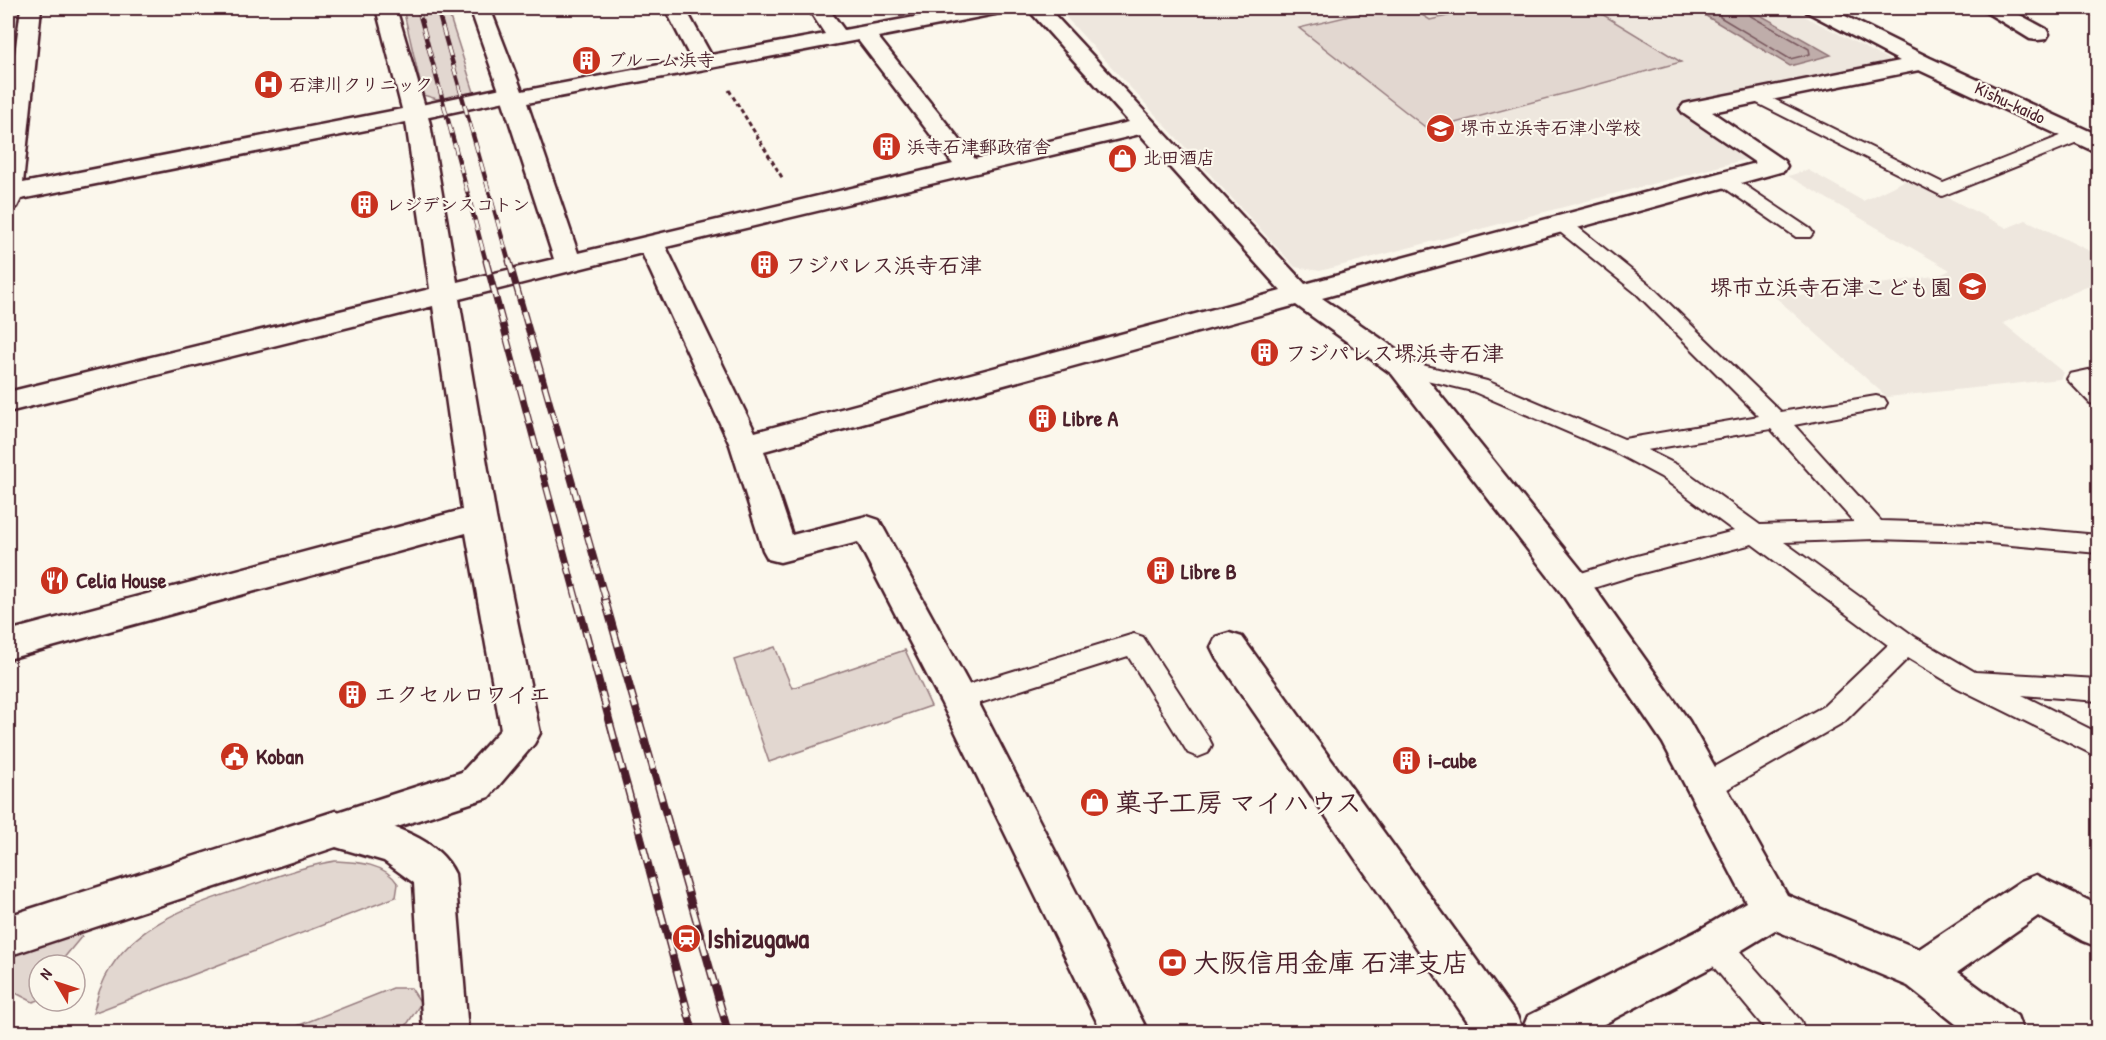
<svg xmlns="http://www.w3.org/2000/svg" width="2106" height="1040" font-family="'Patrick Hand','Klee One',sans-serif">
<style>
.built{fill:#eee7de}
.green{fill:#e2d7d0;stroke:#967b7e;stroke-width:1.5}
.water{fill:#bfadaa;stroke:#907477;stroke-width:1.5}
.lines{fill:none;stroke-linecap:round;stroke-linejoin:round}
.shore{stroke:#79585e;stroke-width:1.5}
.service-casing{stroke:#4a1f2b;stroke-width:4}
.pedestrian-casing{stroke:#4a1f2b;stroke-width:5}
.minor-casing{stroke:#4a1f2b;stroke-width:5}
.tertiary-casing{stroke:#4a1f2b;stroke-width:5}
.path{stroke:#4a1f2b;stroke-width:3;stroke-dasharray:4.5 3;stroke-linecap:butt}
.service{fill:#fbf7ec;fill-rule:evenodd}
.pedestrian{fill:#fbf7ec;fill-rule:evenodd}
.minor{fill:#fbf7ec;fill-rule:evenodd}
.tertiary{fill:#fbf7ec;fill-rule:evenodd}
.rail-far2-casing{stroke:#4a1f2b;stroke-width:4.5}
.rail-far1-casing{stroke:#4a1f2b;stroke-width:7}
.rail-casing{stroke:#4a1f2b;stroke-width:8}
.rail-far2{stroke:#fbf7ec;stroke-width:3;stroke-dasharray:10;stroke-linecap:butt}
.rail-far1{stroke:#fbf7ec;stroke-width:4.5;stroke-dasharray:13;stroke-linecap:butt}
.rail{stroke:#fbf7ec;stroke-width:5;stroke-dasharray:16;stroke-linecap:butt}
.labels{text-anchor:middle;stroke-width:4.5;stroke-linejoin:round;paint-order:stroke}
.far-poi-label{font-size:18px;font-weight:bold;fill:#4a1f2b;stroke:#fbf7ec;text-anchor:start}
.far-street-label{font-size:18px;fill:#4a1f2b;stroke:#fbf7ec}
.poi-label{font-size:22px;font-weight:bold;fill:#4a1f2b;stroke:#fbf7ec;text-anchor:start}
.near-poi-label{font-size:27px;font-weight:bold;fill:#4a1f2b;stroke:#fbf7ec;text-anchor:start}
</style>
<rect width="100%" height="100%" fill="#fbf7ec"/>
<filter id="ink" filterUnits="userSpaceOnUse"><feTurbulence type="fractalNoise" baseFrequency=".0167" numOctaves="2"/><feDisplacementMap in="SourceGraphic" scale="12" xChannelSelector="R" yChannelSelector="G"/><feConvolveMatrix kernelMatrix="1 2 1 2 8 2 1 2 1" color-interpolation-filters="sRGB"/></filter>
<g filter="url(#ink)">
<g class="built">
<polygon points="8,8 24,8 8,89"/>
<polygon points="1065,8 1789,8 1891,61 1680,105 1745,150 1747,159 1320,271 1295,267 1063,14"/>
<polygon points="1808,170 1863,201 1910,178 2007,228 2026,220 2098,255 2098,282 2003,323 2064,373 2060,379 1887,397 1773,295 1796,292 1800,296 1940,275 1950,270 1788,176"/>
</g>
<g class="green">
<polygon points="437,8 447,8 474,92 437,99 423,95 404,13"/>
<polygon points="1383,8 1411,8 1430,20 1483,8 1592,8 1681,62 1429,130 1299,28"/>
<polygon points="775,647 792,688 905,650 931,706 769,762 734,660"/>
<path d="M335,861C357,862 385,863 398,884L396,897L93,1013C96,1005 97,995 101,987C124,927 188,907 243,888C274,878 303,866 335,861Z"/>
<polygon points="76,933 82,936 58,965 39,965 39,1000 33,1002 8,989 8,951"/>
<polygon points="393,988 411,988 421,1003 402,1032 282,1032"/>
</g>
<polygon class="water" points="1725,8 1748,8 1831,55 1790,66 1701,13"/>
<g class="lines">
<polyline class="shore" points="1720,8 1720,17 1790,59 1810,54 1809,49 1749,15 1746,8"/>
<defs>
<g id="service">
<polygon points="2085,8 2098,8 2098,15 2087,11"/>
<polygon points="1757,91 1943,183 2073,131 2085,131 2088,135 2085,139 1942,196 1751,100 1749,96 1751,92"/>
<polygon points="1725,175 1731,176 1810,229 1813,233 1810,237 1796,237 1719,184 1716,180 1719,176"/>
<path d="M1562,218L1569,220L1651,286L1781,412L1876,396L1884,398L1887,403L1884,408L1794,425L1881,521L1978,524L2098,535V553L1978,542L1875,539L1784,542L1915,637L1975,672L2098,679V701L2022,695L2098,733V757L1958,688L1908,658L1844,722L1715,796L1705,799L1695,796L1691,787L1695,778L1824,706L1888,645L1752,544L1635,575L1574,594L1565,592L1561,585L1565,578L1633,557L1734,531L1661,477L1614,452L1472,391L1394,372L1391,367L1394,362L1402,360L1487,381L1624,439L1759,416L1637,294L1555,228L1553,224L1555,220ZM1771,429L1854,522L1760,525L1677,465L1647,450Z"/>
<polygon points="2098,368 2098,382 2095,383 2098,386 2098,405 2090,403 2067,379 2070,374"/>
<polygon points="1134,634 1143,637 1208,737 1212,745 1208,753 1198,757 1188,753 1128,656 958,710 948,707 944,699 948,691"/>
<polygon points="1714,929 1725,934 1801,1021 1805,1032 1768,1032 1703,954 1698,944 1703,934"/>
</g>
<polygon id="pedestrian" points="511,86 519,88 522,93 519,98 415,120 407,118 403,113 407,108"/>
<g id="minor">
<path d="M21,8H41L23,183L402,109L376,8H396L430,124L457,282L554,259L502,99L470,8H490L522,91L691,59L665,8H685L711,55L825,34L808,8H828L844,30L964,8H1005L1002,12L995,14L878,37L975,159L1129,122L1027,8H1048L1305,284L1756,163L1684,114L1680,109L1684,104L1692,102L1900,61L1807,12L1804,8H1829L1930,58L2098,135V151L2089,149L1919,70L1712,112L1784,161L1787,166L1784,171L1322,298L1412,360L1586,576L1689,721L1787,895L1919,949L2021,881L2036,875L2098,905V947L2083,941L2038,916L1958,972L2017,1016L2023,1032H1966L1908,986L1775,930L1729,958L1589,1032H1475L1216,657L1211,647L1216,637L1229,633L1242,637L1517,1016L1522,1030L1528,1016L1699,930L1746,902L1663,743L1562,594L1392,374L1296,305L764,451L792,535L867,516L879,520L971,688L1148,1032H1102L941,702L858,542L780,562L768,559L763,550L730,445L642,253L459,299L496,517L540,733L534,744L489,797L336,847L322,841L316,829L322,817L462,772L501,729L466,533L8,659V631L462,510L433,306L8,412V392L430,289L406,122L21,199L17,207L8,210V108ZM858,40L953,164L578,253L527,103ZM1140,134L1281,291L755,432L666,247Z"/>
<polygon points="1983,8 2007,8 2046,29 2049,34 2046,39 2038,40 2030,39 1986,12"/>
</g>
<path id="tertiary" d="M336,811C376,822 436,832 455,874L468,1032H423L414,883L384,861L336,847L8,956V916Z"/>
</defs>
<use href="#service" class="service-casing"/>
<use href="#pedestrian" class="pedestrian-casing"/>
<use href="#minor" class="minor-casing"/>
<use href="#tertiary" class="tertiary-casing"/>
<polyline class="path" points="729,90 783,179"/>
<use href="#service" class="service"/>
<use href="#pedestrian" class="pedestrian"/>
<use href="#minor" class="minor"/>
<use href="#tertiary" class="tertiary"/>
<defs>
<g id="rail-far2">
<polyline points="418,8 486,262"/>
<polyline points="437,8 509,262"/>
</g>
<g id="rail-far1">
<polyline points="486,261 577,601"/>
<polyline points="509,261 606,601"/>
</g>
<g id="rail">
<polyline points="577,600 693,1032"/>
<polyline points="605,600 728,1032"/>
</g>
</defs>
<use href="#rail-far2" class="rail-far2-casing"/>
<use href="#rail-far1" class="rail-far1-casing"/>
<use href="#rail" class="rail-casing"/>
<use href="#rail-far2" class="rail-far2"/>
<use href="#rail-far1" class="rail-far1"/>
<use href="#rail" class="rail"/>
</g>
</g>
<defs>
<symbol id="building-disc" viewBox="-11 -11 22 22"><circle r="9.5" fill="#c8321e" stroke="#fbf7ec"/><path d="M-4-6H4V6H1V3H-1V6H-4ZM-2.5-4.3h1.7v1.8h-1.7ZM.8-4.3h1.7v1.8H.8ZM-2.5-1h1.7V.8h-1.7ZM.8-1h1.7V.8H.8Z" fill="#fff"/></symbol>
<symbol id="hospital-disc" viewBox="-11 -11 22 22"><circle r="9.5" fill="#c8321e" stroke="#fbf7ec"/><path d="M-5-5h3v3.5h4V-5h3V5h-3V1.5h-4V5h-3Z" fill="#fff"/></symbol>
<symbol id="school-disc" viewBox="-11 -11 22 22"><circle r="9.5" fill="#c8321e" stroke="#fbf7ec"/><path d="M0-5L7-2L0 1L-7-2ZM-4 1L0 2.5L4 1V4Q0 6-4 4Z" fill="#fff"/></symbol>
<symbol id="shop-disc" viewBox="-11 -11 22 22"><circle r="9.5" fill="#c8321e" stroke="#fbf7ec"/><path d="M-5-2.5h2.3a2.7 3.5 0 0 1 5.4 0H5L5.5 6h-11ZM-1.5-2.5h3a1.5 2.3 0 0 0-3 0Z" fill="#fff"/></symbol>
<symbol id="restaurant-disc" viewBox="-11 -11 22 22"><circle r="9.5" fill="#c8321e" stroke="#fbf7ec"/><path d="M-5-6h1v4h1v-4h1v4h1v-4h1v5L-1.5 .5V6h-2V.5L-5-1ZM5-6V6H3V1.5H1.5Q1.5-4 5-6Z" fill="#fff"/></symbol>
<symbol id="civic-disc" viewBox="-11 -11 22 22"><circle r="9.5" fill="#c8321e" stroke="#fbf7ec"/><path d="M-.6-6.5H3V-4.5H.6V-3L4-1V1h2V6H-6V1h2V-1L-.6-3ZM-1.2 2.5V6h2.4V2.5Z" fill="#fff"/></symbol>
<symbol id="station-disc" viewBox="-11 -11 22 22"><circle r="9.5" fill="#c8321e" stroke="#fbf7ec"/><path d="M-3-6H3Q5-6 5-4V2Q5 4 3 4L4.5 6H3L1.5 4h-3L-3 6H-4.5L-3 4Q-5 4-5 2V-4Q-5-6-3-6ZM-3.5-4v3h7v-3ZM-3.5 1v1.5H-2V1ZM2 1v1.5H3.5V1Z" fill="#fff"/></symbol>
<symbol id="bank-disc" viewBox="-11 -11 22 22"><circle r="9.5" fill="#c8321e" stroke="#fbf7ec"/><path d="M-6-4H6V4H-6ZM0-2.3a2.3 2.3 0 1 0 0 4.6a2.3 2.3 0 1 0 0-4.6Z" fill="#fff"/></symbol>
</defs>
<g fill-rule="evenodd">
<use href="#building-disc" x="570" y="44" width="33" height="33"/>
<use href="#hospital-disc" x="252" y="68" width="33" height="33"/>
<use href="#school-disc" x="1424" y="112" width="33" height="33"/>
<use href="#building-disc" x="870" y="130" width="33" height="33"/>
<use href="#shop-disc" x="1106" y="142" width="33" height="33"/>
<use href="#building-disc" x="348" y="188" width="33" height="33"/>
<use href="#building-disc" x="748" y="248" width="33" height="33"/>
<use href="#school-disc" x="1956" y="270" width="33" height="33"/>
<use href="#building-disc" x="1248" y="336" width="33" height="33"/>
<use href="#building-disc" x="1026" y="402" width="33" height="33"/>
<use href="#building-disc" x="1144" y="554" width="33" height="33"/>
<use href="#restaurant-disc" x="38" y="564" width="33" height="33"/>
<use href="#building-disc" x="336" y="678" width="33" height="33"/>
<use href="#civic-disc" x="218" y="740" width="33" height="33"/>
<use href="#building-disc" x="1390" y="744" width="33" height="33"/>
<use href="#shop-disc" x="1078" y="786" width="33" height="33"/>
<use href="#station-disc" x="670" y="922" width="33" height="33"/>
<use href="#bank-disc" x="1156" y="946" width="33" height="33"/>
</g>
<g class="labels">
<g class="far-poi-label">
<text x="608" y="66">ブルーム浜寺</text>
<text x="289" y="91">石津川クリニック</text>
<text x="1461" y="134">堺市立浜寺石津小学校</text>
<text x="907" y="153">浜寺石津郵政宿舎</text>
<text x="1143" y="164">北田酒店</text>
<text x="386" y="211">レジデンスコトン</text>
</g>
<g class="far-street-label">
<text transform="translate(2010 103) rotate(25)" y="6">Kishu-kaido</text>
</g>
<g class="poi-label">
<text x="785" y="273">フジパレス浜寺石津</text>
<text x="1952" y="295" text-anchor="end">堺市立浜寺石津こども園</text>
<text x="1285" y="361">フジパレス堺浜寺石津</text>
<text x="1063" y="426">Libre A</text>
<text x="1181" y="579">Libre B</text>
<text x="76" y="588">Celia House</text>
<text x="374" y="702">エクセルロワイエ</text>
<text x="256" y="764">Koban</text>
<text x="1428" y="768">i-cube</text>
</g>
<g class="near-poi-label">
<text x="1115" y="812">菓子工房 マイハウス</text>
<text x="707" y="948">Ishizugawa</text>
<text x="1193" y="972">大阪信用金庫 石津支店</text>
</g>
</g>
<rect width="2106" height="1040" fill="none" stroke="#fbf7ec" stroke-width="30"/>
<rect x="15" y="15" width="2076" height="1010" fill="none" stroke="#4a1f2b" stroke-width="2" filter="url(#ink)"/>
<g transform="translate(57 983) rotate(309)"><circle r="28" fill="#fbf7ec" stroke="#b4a19f" stroke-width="1.5"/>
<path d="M0-4.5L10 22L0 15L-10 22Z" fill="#c8321e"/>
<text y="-9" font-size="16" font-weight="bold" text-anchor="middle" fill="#4a1f2b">N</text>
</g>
</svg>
